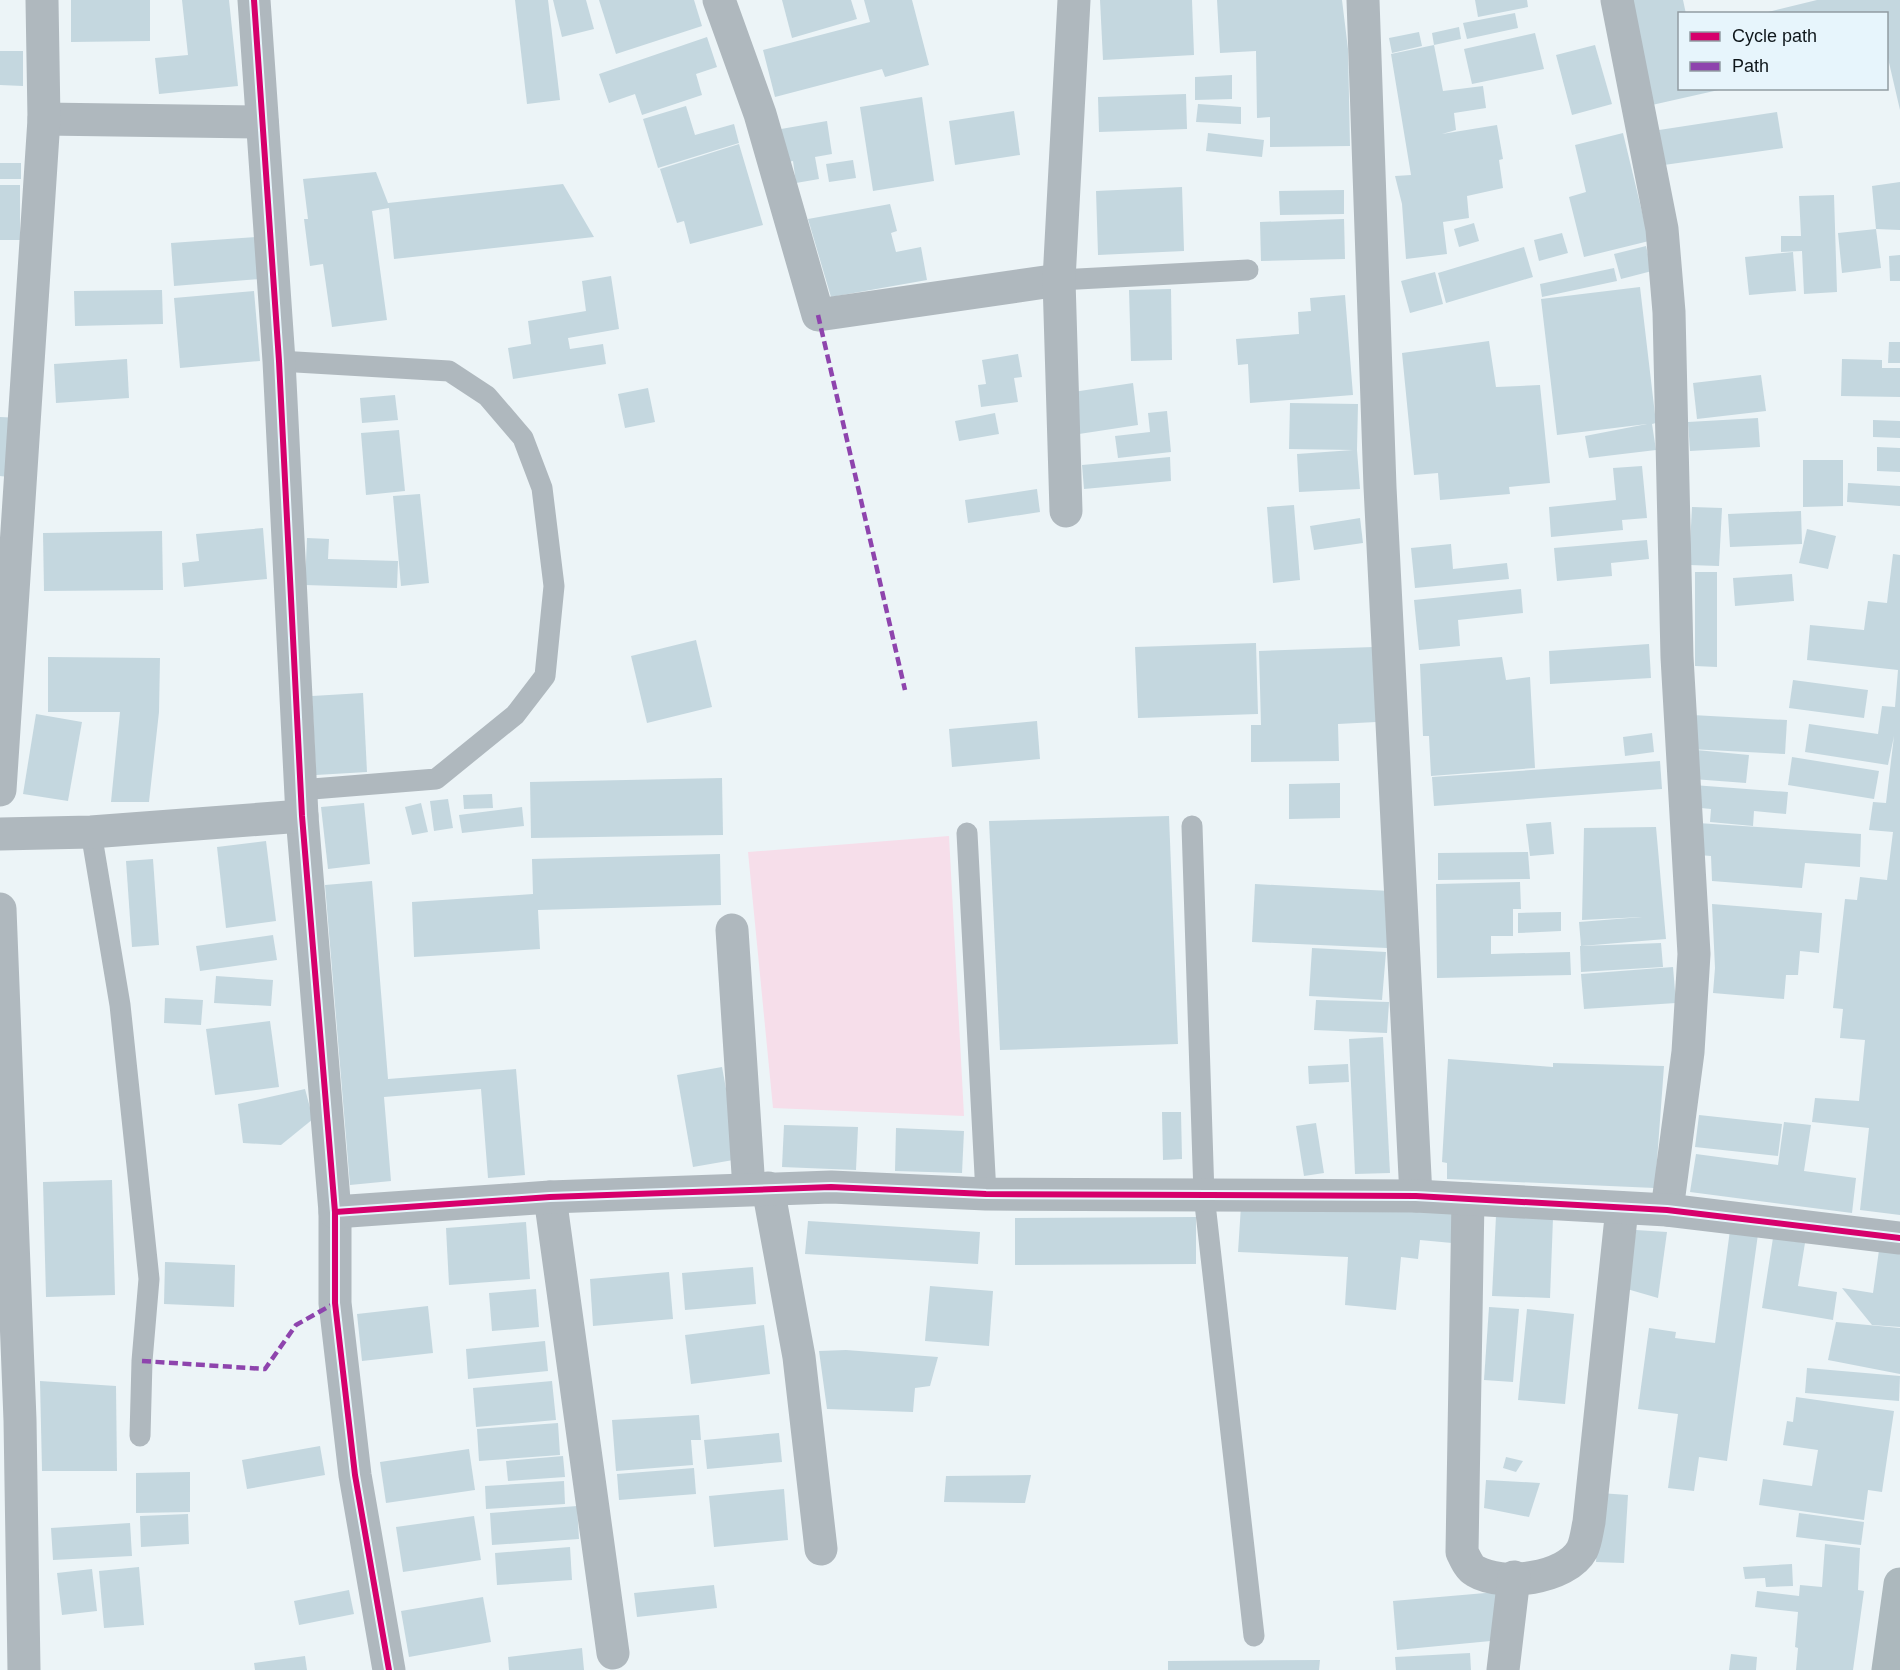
<svg xmlns="http://www.w3.org/2000/svg" width="1900" height="1670" font-family="Arial,sans-serif">
<style>
.green{fill:#f6deea}
.building{fill:#c4d7df}
.lines{fill:none;stroke-linecap:round;stroke-linejoin:round}
.lane{stroke:#afb8be;stroke-width:21}
.street{stroke:#afb8be;stroke-width:33}
.secondary{stroke:#acb8bd;stroke-width:33}
.quiet{stroke:#8e44ad;stroke-width:4.5;stroke-dasharray:9 4.5;stroke-linecap:butt}
.cycleway-casing{stroke:#e7f5fc;stroke-width:10}
.cycleway{stroke:#d6006c;stroke-width:6}
</style>
<rect width="100%" height="100%" fill="#ecf4f7"/>
<polygon class="green" points="949,836 964,1116 773,1108 748,852"/>
<g class="building">
<polygon points="71,0 150,0 150,41 71,42"/>
<polygon points="182,0 229,0 238,86 159,94 155,58 188,55"/>
<polygon points="515,0 548,0 560,100 527,104"/>
<polygon points="553,0 586,0 594,29 562,37"/>
<polygon points="599,0 694,0 702,26 616,54"/>
<polygon points="782,0 851,0 857,19 792,38"/>
<polygon points="864,0 912,0 929,65 885,77 882,69 775,97 763,50 870,22"/>
<polygon points="1100,0 1192,0 1194,55 1103,60"/>
<polygon points="1217,0 1342,0 1348,49 1350,146 1270,147 1270,117 1257,118 1256,51 1220,53"/>
<polygon points="1475,0 1527,0 1528,7 1478,17"/>
<polygon points="1629,0 1683,0 1686,14 1680,14 1680,88 1723,89 1652,105"/>
<polygon points="1817,0 1900,0 1900,110 1887,54 1887,14 1760,14"/>
<polygon points="1515,13 1518,28 1467,39 1463,23"/>
<polygon points="1459,27 1461,39 1434,45 1432,33"/>
<polygon points="1419,32 1422,46 1392,53 1389,38"/>
<polygon points="1535,33 1544,69 1472,84 1464,49"/>
<polygon points="707,37 717,67 696,74 702,95 642,115 635,94 609,103 599,74"/>
<polygon points="1434,45 1443,91 1483,86 1486,108 1454,113 1456,130 1442,134 1497,125 1503,159 1499,160 1503,188 1467,196 1469,218 1443,222 1447,254 1406,259 1402,204 1395,176 1411,175 1391,54"/>
<polygon points="1595,45 1612,104 1572,115 1556,55"/>
<polygon points="0,51 23,51 23,86 0,85"/>
<polygon points="1232,75 1232,99 1195,100 1195,77"/>
<polygon points="1186,94 1187,129 1099,132 1098,97"/>
<polygon points="922,97 934,181 873,191 860,107"/>
<polygon points="1198,104 1241,107 1241,124 1196,122"/>
<polygon points="686,106 695,135 734,124 739,143 658,168 643,119"/>
<polygon points="1014,111 1020,155 955,165 949,121"/>
<polygon points="1777,112 1783,148 1664,165 1659,130"/>
<polygon points="827,121 832,154 815,157 819,179 796,183 793,161 788,162 781,129"/>
<polygon points="1208,133 1264,140 1262,157 1206,151"/>
<polygon points="1623,133 1649,241 1584,257 1569,197 1586,192 1575,145"/>
<polygon points="739,144 763,225 690,244 684,221 677,223 660,169"/>
<polygon points="853,160 856,178 829,182 826,164"/>
<rect x="0" y="163" width="21" height="16"/>
<polygon points="376,172 388,203 563,184 594,237 394,259 389,208 372,211 387,320 332,327 323,264 310,266 304,219 308,219 303,179"/>
<polygon points="1900,182 1900,230 1876,229 1881,268 1842,273 1838,233 1876,229 1872,186"/>
<rect x="0" y="185" width="20" height="55"/>
<polygon points="1182,187 1184,251 1098,255 1096,191"/>
<polygon points="1344,190 1344,214 1280,215 1279,191"/>
<polygon points="1834,195 1837,292 1804,294 1802,251 1781,252 1781,236 1801,236 1799,196"/>
<polygon points="890,204 897,231 891,233 896,252 921,247 927,280 831,297 808,219"/>
<polygon points="1344,219 1345,259 1261,261 1260,222"/>
<polygon points="1474,223 1479,241 1459,247 1454,229"/>
<polygon points="1562,233 1568,253 1539,261 1534,240"/>
<polygon points="257,237 260,279 174,286 171,243"/>
<polygon points="1646,246 1652,271 1621,279 1614,254"/>
<polygon points="1524,247 1533,277 1446,303 1438,273"/>
<polygon points="1793,252 1796,291 1749,295 1745,257"/>
<polygon points="1900,255 1900,281 1890,281 1889,256"/>
<polygon points="1614,268 1617,281 1542,297 1540,284"/>
<polygon points="1435,272 1443,304 1410,313 1401,281"/>
<polygon points="611,276 619,329 568,338 570,349 603,344 606,364 513,379 508,348 531,344 528,321 586,311 582,281"/>
<polygon points="1640,287 1656,423 1652,424 1656,450 1589,458 1585,436 1647,424 1557,435 1541,299"/>
<polygon points="1171,289 1172,360 1131,361 1129,290"/>
<polygon points="162,290 163,324 75,326 74,291"/>
<polygon points="254,291 260,361 180,368 174,298"/>
<polygon points="1345,295 1353,395 1250,403 1248,364 1238,365 1236,339 1299,334 1298,312 1311,311 1310,298"/>
<polygon points="1489,341 1496,387 1540,385 1550,483 1509,487 1510,494 1440,500 1438,473 1414,475 1402,353"/>
<polygon points="1889,342 1900,342 1900,363 1888,363"/>
<polygon points="1018,354 1022,377 1014,378 1018,402 981,407 978,385 986,384 982,360"/>
<polygon points="127,359 129,398 56,403 54,364"/>
<polygon points="1842,359 1882,360 1882,368 1900,368 1900,397 1841,396"/>
<polygon points="1761,375 1766,411 1697,419 1693,383"/>
<polygon points="1133,383 1138,425 1079,434 1073,392"/>
<polygon points="648,388 655,422 625,428 618,394"/>
<polygon points="395,395 398,420 362,423 360,398"/>
<polygon points="1290,403 1358,404 1357,450 1360,489 1299,492 1297,454 1353,450 1289,449"/>
<polygon points="1167,411 1171,452 1118,458 1115,436 1150,432 1148,413"/>
<polygon points="995,413 999,434 959,441 955,421"/>
<polygon points="0,417 21,418 16,478 0,476"/>
<polygon points="1758,418 1760,447 1690,451 1688,422"/>
<polygon points="1873,420 1900,421 1900,438 1873,437"/>
<polygon points="399,430 405,491 366,495 361,433"/>
<polygon points="1877,447 1900,448 1900,472 1877,471"/>
<polygon points="1170,457 1171,481 1084,489 1082,465"/>
<polygon points="1803,460 1843,460 1843,506 1803,507"/>
<polygon points="1642,466 1647,518 1622,520 1623,530 1551,537 1549,507 1616,500 1613,468"/>
<polygon points="1848,483 1900,486 1900,506 1847,502"/>
<polygon points="1037,489 1040,512 968,523 965,500"/>
<polygon points="420,494 429,583 401,586 393,496"/>
<polygon points="1294,505 1300,580 1273,583 1267,507"/>
<polygon points="1692,507 1722,508 1719,566 1689,565"/>
<polygon points="1801,511 1802,544 1730,547 1728,514"/>
<polygon points="1360,518 1363,543 1314,550 1310,526"/>
<polygon points="263,528 267,579 184,587 182,563 199,561 196,534"/>
<polygon points="1807,529 1836,536 1828,569 1799,563"/>
<polygon points="162,531 163,590 44,591 43,533"/>
<polygon points="307,538 329,539 328,559 398,561 397,588 305,585"/>
<polygon points="1647,540 1649,559 1611,563 1612,576 1557,581 1554,548"/>
<polygon points="1451,544 1453,569 1507,563 1509,579 1415,588 1411,548"/>
<polygon points="1893,554 1900,555 1900,1215 1860,1210 1869,1128 1812,1122 1815,1098 1859,1101 1865,1040 1840,1038 1843,1009 1833,1008 1845,899 1857,900 1860,877 1887,880 1893,832 1869,830 1873,802 1886,803 1894,736 1888,765 1805,752 1809,724 1878,734 1882,706 1895,707 1898,670 1807,660 1810,625 1864,630 1868,601 1887,603"/>
<polygon points="1695,572 1717,572 1717,667 1695,666"/>
<polygon points="1792,574 1794,601 1735,606 1733,578"/>
<polygon points="1521,589 1523,613 1458,620 1460,646 1419,650 1414,600"/>
<polygon points="696,640 712,707 647,723 631,656"/>
<polygon points="1256,643 1258,714 1138,718 1135,647"/>
<polygon points="1649,644 1651,678 1550,684 1549,651"/>
<polygon points="1374,647 1376,722 1338,724 1339,761 1251,762 1251,725 1261,725 1259,651"/>
<polygon points="48,657 160,658 159,712 149,802 111,802 120,712 48,712"/>
<polygon points="1502,657 1506,680 1530,677 1535,768 1431,776 1429,736 1423,736 1420,664"/>
<polygon points="1793,680 1868,690 1864,718 1789,708"/>
<polygon points="363,693 367,772 316,775 312,696"/>
<polygon points="36,714 82,722 68,801 23,794"/>
<polygon points="1692,715 1787,720 1785,754 1690,749"/>
<polygon points="1037,721 1040,759 952,767 949,729"/>
<polygon points="1652,733 1654,752 1625,756 1623,737"/>
<polygon points="1696,750 1749,755 1746,783 1693,779"/>
<polygon points="1792,757 1879,771 1874,799 1788,785"/>
<polygon points="1660,761 1662,789 1434,806 1432,777"/>
<polygon points="722,778 723,835 531,838 530,782"/>
<polygon points="1340,783 1340,818 1289,819 1289,784"/>
<polygon points="1693,785 1788,792 1786,814 1754,811 1753,826 1710,822 1711,809 1691,807"/>
<polygon points="492,794 493,808 464,809 463,795"/>
<polygon points="448,799 453,828 434,831 430,801"/>
<polygon points="364,803 370,864 328,869 321,807"/>
<polygon points="421,803 428,832 412,835 405,807"/>
<polygon points="522,807 524,826 462,833 459,815"/>
<polygon points="1169,816 1178,1044 1000,1050 989,821"/>
<polygon points="1551,822 1554,854 1530,856 1526,824"/>
<polygon points="1698,823 1861,834 1860,867 1805,863 1802,888 1712,881 1711,856 1699,855"/>
<polygon points="1656,827 1666,939 1581,946 1579,922 1642,917 1582,920 1584,828"/>
<polygon points="266,841 276,921 226,928 217,847"/>
<polygon points="1528,852 1530,879 1438,880 1438,853"/>
<polygon points="720,854 721,905 538,910 540,949 414,957 412,902 533,894 532,859"/>
<polygon points="153,859 159,945 132,947 126,861"/>
<polygon points="372,881 388,1079 516,1069 525,1175 488,1178 481,1089 384,1097 391,1181 350,1185 325,885"/>
<polygon points="1520,882 1521,909 1513,909 1513,936 1491,936 1491,954 1570,952 1571,975 1437,978 1436,884"/>
<polygon points="1255,884 1390,891 1387,948 1252,942"/>
<polygon points="1712,904 1822,913 1819,953 1800,951 1798,975 1786,975 1784,999 1713,993 1715,968"/>
<polygon points="1561,912 1561,931 1518,933 1518,913"/>
<polygon points="273,935 277,960 200,971 196,946"/>
<polygon points="1661,943 1663,967 1581,972 1580,946"/>
<polygon points="1312,948 1386,952 1382,1000 1309,996"/>
<polygon points="1673,967 1676,1003 1584,1009 1581,974"/>
<polygon points="216,976 273,980 271,1006 214,1003"/>
<polygon points="165,998 203,1000 201,1025 164,1023"/>
<polygon points="1316,1000 1389,1002 1387,1033 1314,1030"/>
<polygon points="270,1021 279,1087 215,1095 206,1029"/>
<polygon points="1383,1037 1390,1173 1355,1174 1349,1039"/>
<polygon points="1448,1059 1553,1067 1553,1063 1664,1066 1655,1188 1447,1179 1447,1163 1442,1162"/>
<polygon points="1348,1064 1349,1082 1309,1084 1308,1066"/>
<polygon points="722,1067 739,1159 693,1167 677,1075"/>
<polygon points="305,1089 313,1119 281,1145 243,1143 238,1104"/>
<polygon points="1162,1112 1181,1112 1182,1159 1163,1160"/>
<polygon points="1699,1115 1782,1124 1778,1156 1695,1147"/>
<polygon points="1784,1122 1811,1125 1804,1171 1856,1178 1852,1213 1690,1192 1696,1154 1778,1165"/>
<polygon points="1316,1123 1324,1173 1304,1176 1296,1126"/>
<polygon points="784,1125 858,1127 856,1170 782,1167"/>
<polygon points="896,1128 964,1131 962,1173 895,1171"/>
<polygon points="112,1180 115,1295 46,1297 43,1182"/>
<polygon points="1354,1205 1455,1214 1452,1243 1420,1240 1418,1259 1401,1257 1396,1310 1345,1305 1348,1257 1238,1252 1241,1206"/>
<polygon points="1496,1216 1553,1218 1550,1298 1492,1296"/>
<polygon points="1196,1217 1196,1264 1015,1265 1015,1218"/>
<polygon points="808,1221 980,1232 978,1264 805,1254"/>
<polygon points="526,1222 530,1279 449,1285 446,1228"/>
<polygon points="1636,1230 1667,1232 1658,1298 1627,1289"/>
<polygon points="1730,1230 1758,1234 1727,1461 1699,1457 1694,1491 1668,1488 1678,1414 1638,1409 1649,1328 1676,1332 1675,1338 1715,1343"/>
<polygon points="1773,1238 1805,1243 1798,1286 1837,1292 1833,1320 1762,1308"/>
<polygon points="1880,1243 1900,1246 1900,1327 1872,1325 1842,1288 1873,1293"/>
<polygon points="165,1262 235,1265 234,1307 164,1304"/>
<polygon points="753,1267 756,1304 685,1310 682,1273"/>
<polygon points="669,1272 673,1319 593,1326 590,1279"/>
<polygon points="930,1286 993,1291 989,1346 925,1341"/>
<polygon points="536,1289 539,1327 492,1331 489,1293"/>
<polygon points="428,1306 433,1353 362,1361 357,1314"/>
<polygon points="1489,1307 1519,1309 1513,1382 1484,1380"/>
<polygon points="1527,1309 1574,1314 1565,1404 1518,1400"/>
<polygon points="1836,1322 1900,1328 1900,1374 1828,1360"/>
<polygon points="764,1325 770,1374 691,1384 685,1335"/>
<polygon points="545,1341 548,1371 468,1379 466,1349"/>
<polygon points="846,1350 938,1357 930,1386 915,1388 913,1412 827,1409 819,1351"/>
<polygon points="1807,1368 1900,1376 1899,1401 1805,1393"/>
<polygon points="40,1381 116,1386 117,1471 42,1471"/>
<polygon points="552,1381 556,1420 476,1427 473,1388"/>
<polygon points="1796,1397 1894,1411 1882,1492 1868,1490 1864,1520 1759,1505 1763,1479 1812,1486 1818,1450 1783,1445 1787,1421 1793,1422"/>
<polygon points="699,1415 701,1440 691,1440 693,1465 616,1471 612,1420"/>
<polygon points="558,1423 560,1455 479,1461 477,1429"/>
<polygon points="779,1433 782,1462 707,1469 704,1440"/>
<polygon points="320,1446 325,1475 247,1489 242,1460"/>
<polygon points="469,1449 475,1490 386,1503 380,1462"/>
<polygon points="563,1456 565,1477 508,1481 506,1461"/>
<polygon points="1506,1457 1523,1461 1516,1472 1503,1468"/>
<polygon points="694,1468 696,1494 619,1500 617,1474"/>
<polygon points="190,1472 190,1512 136,1513 136,1473"/>
<polygon points="1031,1475 1025,1503 944,1502 946,1476"/>
<polygon points="1486,1480 1540,1483 1529,1517 1484,1508"/>
<polygon points="564,1481 565,1504 486,1509 485,1486"/>
<polygon points="784,1489 788,1540 714,1547 709,1496"/>
<polygon points="1600,1493 1628,1495 1624,1563 1596,1562"/>
<polygon points="577,1506 579,1539 492,1545 490,1513"/>
<polygon points="1799,1513 1864,1522 1861,1545 1796,1537"/>
<polygon points="188,1514 189,1544 141,1547 140,1516"/>
<polygon points="474,1516 481,1560 403,1572 396,1527"/>
<polygon points="130,1523 132,1556 53,1560 51,1528"/>
<polygon points="1825,1544 1860,1548 1858,1590 1864,1591 1853,1670 1796,1670 1798,1648 1795,1647 1798,1612 1755,1607 1757,1591 1799,1596 1800,1585 1822,1587"/>
<polygon points="570,1547 572,1580 497,1585 495,1553"/>
<polygon points="1792,1564 1793,1586 1766,1587 1765,1578 1745,1579 1743,1567"/>
<polygon points="139,1567 144,1625 104,1628 99,1571"/>
<polygon points="92,1569 97,1611 62,1615 57,1573"/>
<polygon points="714,1585 717,1608 637,1617 634,1593"/>
<polygon points="349,1590 354,1614 299,1625 294,1601"/>
<polygon points="1497,1592 1501,1640 1397,1650 1393,1601"/>
<polygon points="483,1597 491,1642 409,1657 401,1611"/>
<polygon points="582,1648 584,1670 509,1670 508,1657"/>
<polygon points="1470,1653 1471,1670 1396,1670 1395,1657"/>
<polygon points="1731,1654 1757,1657 1756,1670 1729,1670"/>
<polygon points="305,1656 307,1670 255,1670 254,1663"/>
<polygon points="1320,1660 1319,1670 1168,1670 1168,1661"/>
</g>
<g class="lines">
<g class="lane">
<polyline points="1059,280 1248,270"/>
<polyline points="279,361 449,371 487,396 523,438 542,488 554,586 545,676 515,715 436,779 300,790"/>
<polyline points="1192,826 1204,1195 1254,1636"/>
<polyline points="91,832 120,1005 149,1279 142,1361 140,1436"/>
<polyline points="967,833 986,1194"/>
</g>
<g class="street">
<polyline points="254,0 279,361 302,816 335,1212 335,1303 355,1475 389,1670"/>
<polyline points="719,0 760,114 818,315 1059,280"/>
<polyline points="1363,0 1380,487 1416,1196"/>
<polyline points="1617,0 1662,229 1669,312 1677,657 1694,954 1688,1052 1667,1210"/>
<polyline points="44,119 262,122"/>
<polyline points="1066,511 1059,280 1074,0"/>
<polyline points="0,790 44,119 42,0"/>
<polyline points="0,834 91,832 302,816"/>
<polyline points="0,909 20,1420 24,1670"/>
<polyline points="732,930 749,1189"/>
<polyline points="768,1188 799,1357 821,1549"/>
<polyline points="550,1197 613,1653"/>
<path d="M1468,1199L1462,1552C1465,1558 1469,1568 1475,1571C1502,1587 1566,1579 1582,1550C1586,1542 1587,1531 1589,1522L1622,1208"/>
<polyline points="335,1212 550,1197 831,1187 986,1194 1416,1196 1667,1210 1900,1238"/>
<polyline points="1503,1670 1514,1577"/>
</g>
<polyline class="secondary" points="1888,1670 1900,1584"/>
<g class="quiet">
<polyline points="818,315 905,690"/>
<polyline points="142,1361 265,1369 296,1325 335,1303"/>
</g>
<defs>
<g id="cycleway">
<polyline points="254,0 279,361 302,816 335,1212 335,1303 355,1475 389,1670"/>
<polyline points="335,1212 550,1197 831,1187 986,1194 1416,1196 1667,1210 1900,1238"/>
</g>
</defs>
<use href="#cycleway" class="cycleway-casing"/>
<use href="#cycleway" class="cycleway"/>
</g>
<rect x="1678" y="12" width="210" height="78" fill="#e7f5fc" stroke="#919ca2" stroke-width="1.5"/>
<rect x="1690" y="32" width="30" height="9" fill="#d6006c" stroke="#919ca2" stroke-width="1.5"/>
<text x="1732" y="42" font-size="18" fill="#0f171b">Cycle path</text>
<rect x="1690" y="62" width="30" height="9" fill="#8e44ad" stroke="#919ca2" stroke-width="1.5"/>
<text x="1732" y="72" font-size="18" fill="#0f171b">Path</text>
</svg>
